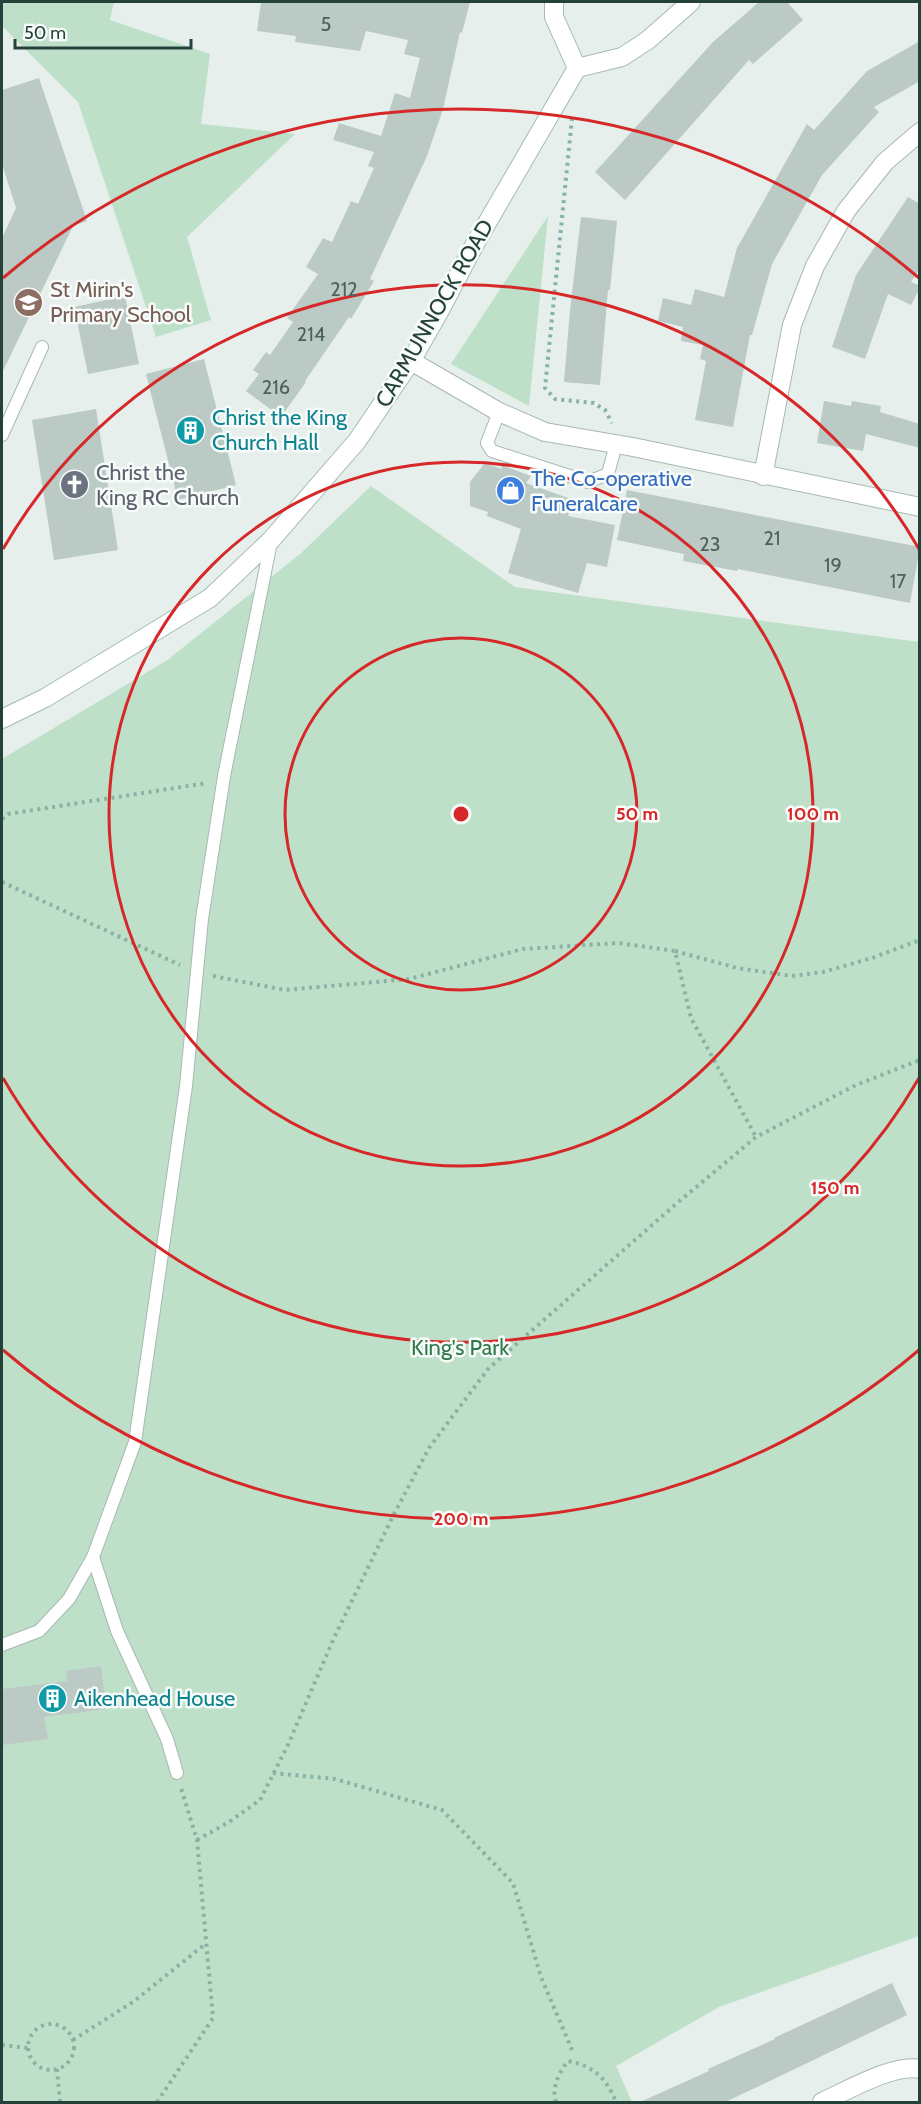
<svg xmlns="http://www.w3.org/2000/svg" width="921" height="2104" font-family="Cabin,sans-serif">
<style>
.green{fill:#bfe0c8}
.building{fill:#bbcac4}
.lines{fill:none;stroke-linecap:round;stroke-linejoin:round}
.lane-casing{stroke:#a8b8b2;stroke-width:14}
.street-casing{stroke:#a8b8b2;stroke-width:20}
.secondary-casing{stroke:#a4bbb3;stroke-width:20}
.path{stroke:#86b3a5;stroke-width:4;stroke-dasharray:3 4.5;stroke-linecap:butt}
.lane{stroke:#fff;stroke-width:12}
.street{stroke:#fff;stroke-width:18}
.secondary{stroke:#fff;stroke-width:18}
.ring{fill:none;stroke:#d62828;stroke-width:3}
.labels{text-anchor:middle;stroke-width:5;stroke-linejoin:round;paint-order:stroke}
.number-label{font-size:20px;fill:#4a645c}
.education-label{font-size:22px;fill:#785e54;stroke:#f7fbf9;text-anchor:start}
.street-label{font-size:22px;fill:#24423a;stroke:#f7fbf9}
.culture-label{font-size:22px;fill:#0d838f;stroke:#f7fbf9;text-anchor:start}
.worship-label{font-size:22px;fill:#5b616d;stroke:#f7fbf9;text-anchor:start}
.shop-label{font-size:22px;fill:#366cbe;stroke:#f7fbf9;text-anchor:start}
.park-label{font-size:22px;fill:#2d7a4b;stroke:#f7fbf9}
.centre{fill:#d62828;stroke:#f7fbf9;stroke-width:3}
.ring-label{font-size:18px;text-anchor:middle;font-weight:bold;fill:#d62828;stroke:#f7fbf9;stroke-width:5;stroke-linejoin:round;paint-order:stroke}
</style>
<rect width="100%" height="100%" fill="#e6efeb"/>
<g class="green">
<polygon points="2,2 114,2 110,20 210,54 201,124 295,134 187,237 211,320 156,337 78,102 2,26"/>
<polygon points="548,216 529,406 451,364"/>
<polygon points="371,486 515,587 919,642 919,1936 719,2007 616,2066 632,2102 2,2102 2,759 166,661 300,554"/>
</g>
<g class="building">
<polygon points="261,2 470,2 462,33 460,32 443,109 427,156 370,279 374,281 351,319 349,317 305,381 306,382 281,417 246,391 259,374 253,370 266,352 270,355 293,322 287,318 318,274 306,267 323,238 332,242 351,201 358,204 374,168 368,166 374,152 333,140 339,123 381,136 395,93 410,98 420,58 404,54 408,40 366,31 360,51 295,42 296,36 257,31"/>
<polygon points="759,2 787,2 803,20 753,64 749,60 625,200 595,172 713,42"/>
<polygon points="920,41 920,81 874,107 879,112 822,175 772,264 752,335 750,335 733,427 695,420 706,361 700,359 703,345 681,341 683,327 658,321 663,298 691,305 695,289 724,297 737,248 807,124 814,130 867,71"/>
<polygon points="39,78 87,221 73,226 2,373 2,238 16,208 2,164 2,90"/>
<polygon points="908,197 920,204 920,268 911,282 920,286 920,288 911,305 888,294 865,359 832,347 856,275"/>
<polygon points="581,217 617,221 610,290 608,290 600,385 564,382 570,310"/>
<polygon points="125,296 139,364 88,374 74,307"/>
<polygon points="204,359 236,485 178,500 146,374"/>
<polygon points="824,401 851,406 852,401 881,406 880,412 920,424 920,448 866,434 863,451 817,443"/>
<polygon points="96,409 118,550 54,560 32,420"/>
<polygon points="485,463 502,469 501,465 531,476 526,483 574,500 568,516 615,525 607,567 587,563 578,593 508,573 521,529 487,516 488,512 470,506 470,482"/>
<polygon points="627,490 920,547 910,603 738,569 737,571 683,561 684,554 617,540"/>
<polygon points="101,1666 106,1709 44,1717 48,1739 2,1745 2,1689 67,1681 66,1671"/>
<polygon points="892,1983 907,2015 774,2079 723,2103 638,2103 709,2071 708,2069 775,2039 774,2038"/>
</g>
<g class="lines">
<defs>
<g id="lane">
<polyline points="499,412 487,443 492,451 588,482 608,474 616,444"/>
<polyline points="2,435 42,347"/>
<polyline points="93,1557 117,1631 167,1739 177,1773"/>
<polyline points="2,1645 39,1631 69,1599 93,1557 135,1442 186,1086 202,919 224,776 271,542"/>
</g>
<g id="street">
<polyline points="411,361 499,412 545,432 633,447 920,507"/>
<polyline points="763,476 792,325 815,266 846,211 885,162 920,132"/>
<path d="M822,2102C847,2091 894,2063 920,2069"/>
</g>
<g id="secondary">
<polyline points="554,2 554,17 577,68"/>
<polyline points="577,68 622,57 648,40 691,2"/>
<polyline points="2,719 45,698 210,598 271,540 357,441 411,361 439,312 476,242 577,68"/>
</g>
</defs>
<use href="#lane" class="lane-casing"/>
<use href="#street" class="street-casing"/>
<use href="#secondary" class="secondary-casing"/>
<g class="path">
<polyline points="572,118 545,388 555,399 594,403 605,410 612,423"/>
<polyline points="2,819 8,814 207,783"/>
<polyline points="2,882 180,965"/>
<polyline points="675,951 737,968 792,976 823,972 872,958 920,940"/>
<polyline points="213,976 285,990 409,979 523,949 618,943 675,951 691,1018 756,1137"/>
<polyline points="273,1773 335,1779 442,1810 513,1883 541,1977 572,2050"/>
<polyline points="197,1840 229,1822 260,1800 288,1745 333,1640 394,1514 429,1448 488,1369 676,1204 756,1137 856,1085 920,1060"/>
<circle cx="51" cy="2047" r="23"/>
<polyline points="73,2040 133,2002 204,1945"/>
<polyline points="2,2045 28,2048"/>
<polyline points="57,2069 60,2102"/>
<polyline points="157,2102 213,2018 197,1840 181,1788"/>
<path d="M556,2102C551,2088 559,2073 568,2061C594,2066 606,2078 616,2102"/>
</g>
<use href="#lane" class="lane"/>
<use href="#street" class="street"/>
<use href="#secondary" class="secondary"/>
</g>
<g class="ring">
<circle cx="461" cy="814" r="176"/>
<circle cx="461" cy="814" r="352"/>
<path d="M919 1078A529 529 0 0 1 3 1078M3 549A529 529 0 0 1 919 549"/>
<path d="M919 1350A705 705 0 0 1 3 1350M3 278A705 705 0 0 1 919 278"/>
</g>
<defs>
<symbol id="school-disc" viewBox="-11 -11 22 22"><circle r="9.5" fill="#8d6e63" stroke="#f7fbf9"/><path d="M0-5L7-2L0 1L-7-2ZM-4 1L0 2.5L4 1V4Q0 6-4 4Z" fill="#fff"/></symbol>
<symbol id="building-disc" viewBox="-11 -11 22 22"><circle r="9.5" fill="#0f9aa8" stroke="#f7fbf9"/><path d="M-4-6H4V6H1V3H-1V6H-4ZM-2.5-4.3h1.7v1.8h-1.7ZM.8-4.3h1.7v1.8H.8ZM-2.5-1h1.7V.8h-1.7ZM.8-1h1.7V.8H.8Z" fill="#fff"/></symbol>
<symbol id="church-disc" viewBox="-11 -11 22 22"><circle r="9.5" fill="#6b7280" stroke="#f7fbf9"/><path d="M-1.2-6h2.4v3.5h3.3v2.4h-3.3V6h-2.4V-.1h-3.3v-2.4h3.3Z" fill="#fff"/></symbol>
<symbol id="shop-disc" viewBox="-11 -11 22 22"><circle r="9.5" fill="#3f7fe0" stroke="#f7fbf9"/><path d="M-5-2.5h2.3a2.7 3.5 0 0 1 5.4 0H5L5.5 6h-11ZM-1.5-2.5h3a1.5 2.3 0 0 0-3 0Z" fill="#fff"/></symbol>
</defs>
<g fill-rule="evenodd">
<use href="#school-disc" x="12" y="286" width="33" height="33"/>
<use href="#building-disc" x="174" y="414" width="33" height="33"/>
<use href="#church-disc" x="58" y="468" width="33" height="33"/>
<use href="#shop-disc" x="494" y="474" width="33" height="33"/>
<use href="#building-disc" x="36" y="1682" width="33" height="33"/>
</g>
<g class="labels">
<g class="number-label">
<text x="326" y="31">5</text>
<text x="344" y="296">212</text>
<text x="311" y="341">214</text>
<text x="276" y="394">216</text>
<text x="772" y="545">21</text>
<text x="710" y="551">23</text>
<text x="833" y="572">19</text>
<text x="898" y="588">17</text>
</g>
<g class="education-label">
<text x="50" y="297">St Mirin's<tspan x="50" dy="25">Primary School</tspan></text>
</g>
<g class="street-label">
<text transform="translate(434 313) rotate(-60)" y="8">CARMUNNOCK ROAD</text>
</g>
<g class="culture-label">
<text x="212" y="425">Christ the King<tspan x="212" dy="25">Church Hall</tspan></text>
<text x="74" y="1706">Aikenhead House</text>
</g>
<g class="worship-label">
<text x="96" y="480">Christ the<tspan x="96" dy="25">King RC Church</tspan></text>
</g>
<g class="shop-label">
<text x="531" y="486">The Co-operative<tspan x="531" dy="25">Funeralcare</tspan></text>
</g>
<g class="park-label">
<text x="460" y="1355">King's Park</text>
</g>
</g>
<circle cx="461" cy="814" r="9" class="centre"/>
<g class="ring-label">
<text x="637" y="820">50 m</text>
<text x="813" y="820">100 m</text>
<text x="835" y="1194">150 m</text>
<text x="461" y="1525">200 m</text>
</g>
<rect width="921" height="2104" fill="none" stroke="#24423a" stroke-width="6"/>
<path d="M15 39v9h176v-9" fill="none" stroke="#24423a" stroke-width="3"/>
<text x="24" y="39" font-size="18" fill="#24423a" stroke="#f7fbf9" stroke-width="4.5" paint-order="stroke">50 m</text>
</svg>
